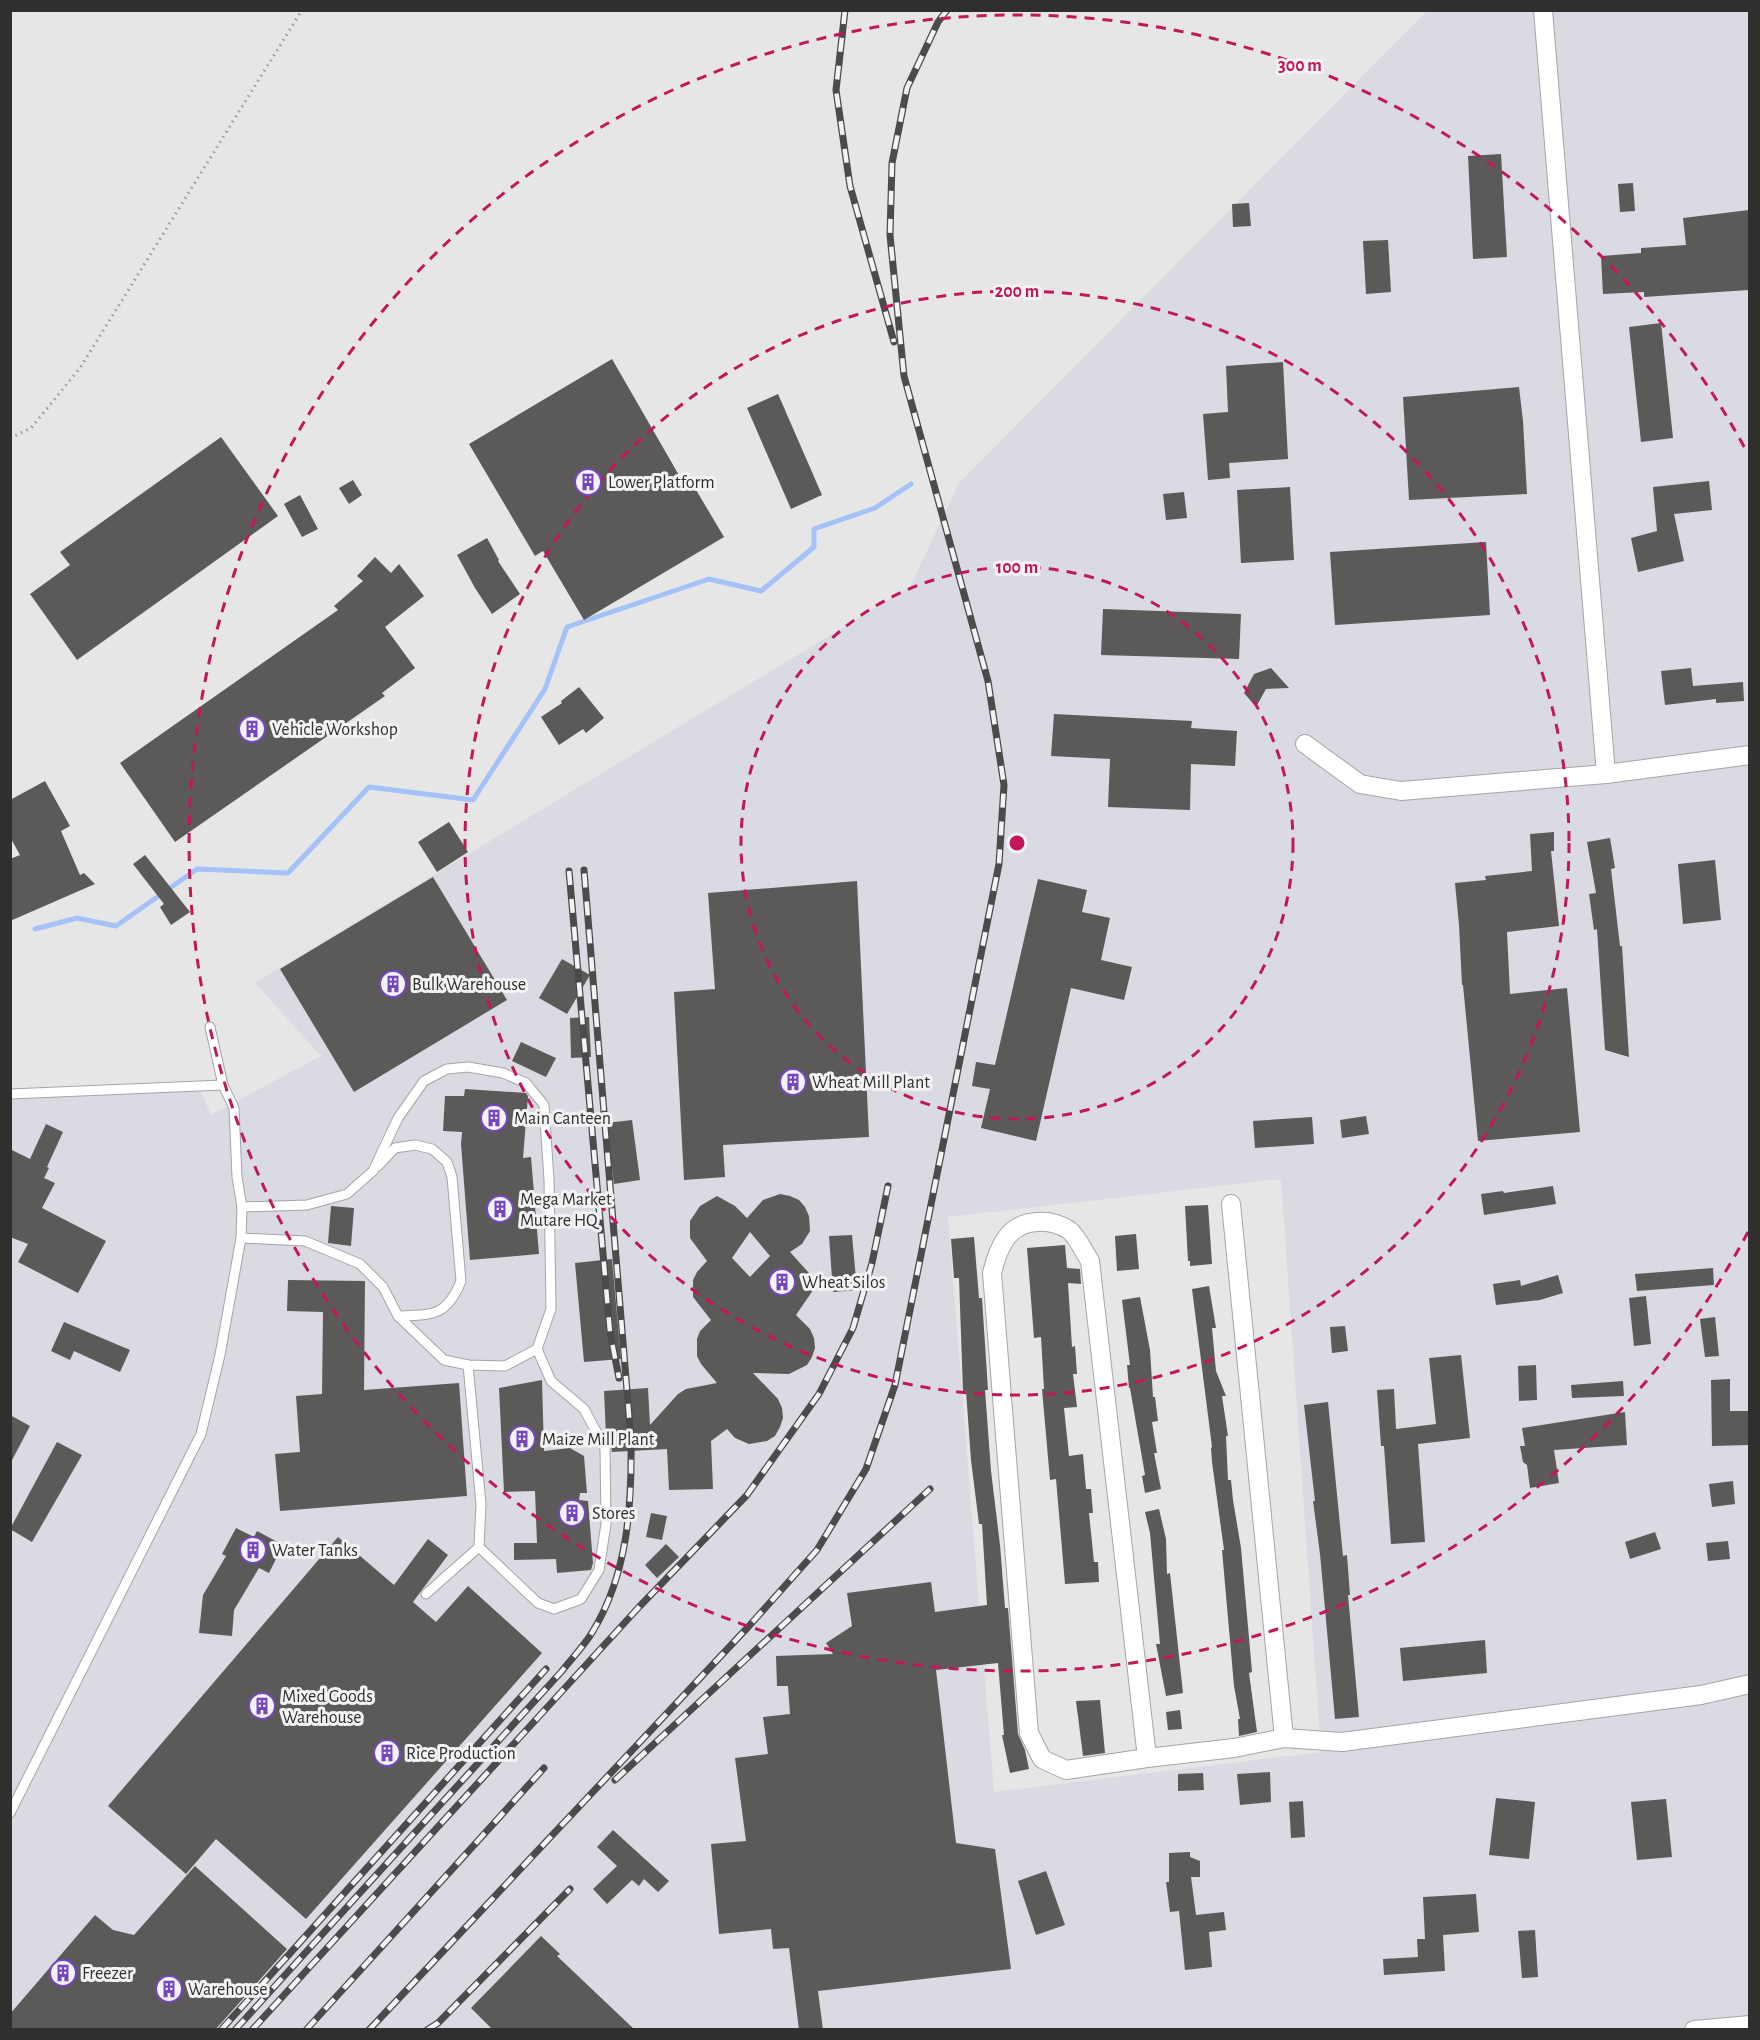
<svg xmlns="http://www.w3.org/2000/svg" width="1760" height="2040" font-family="'Alegreya Sans',sans-serif">
<style>
.built{fill:#d9dae2;fill-rule:evenodd}
.lines{fill:none;stroke-linecap:round;stroke-linejoin:round}
.stream{stroke:#a4c2f9;stroke-width:5}
.building{fill:#5b5a59;fill-rule:evenodd}
.lane-casing{stroke:#a5a5a6;stroke-width:11}
.street-casing{stroke:#a5a5a6;stroke-width:20}
.path{stroke:#9b9b9b;stroke-width:3;stroke-dasharray:1.5 4.5;stroke-linecap:butt}
.lane{stroke:#fff;stroke-width:9}
.street{stroke:#fff;stroke-width:18}
.rail-casing{stroke:#4b4b4c;stroke-width:7}
.rail{stroke:#f3f3f5;stroke-width:4.5;stroke-dasharray:14;stroke-linecap:butt}
.ring{fill:none;stroke:#c2185b;stroke-width:3;stroke-dasharray:10 8}
.labels{text-anchor:middle;stroke-width:6;stroke-linejoin:round;paint-order:stroke}
.poi-label{font-size:18px;fill:#2f2f2f;stroke:#f3f3f5;text-anchor:start}
.centre{fill:#c2185b;stroke:#f3f3f5;stroke-width:3}
.ring-label{font-size:18px;text-anchor:middle;font-weight:bold;fill:#c2185b;stroke:#f3f3f5;stroke-width:6;stroke-linejoin:round;paint-order:stroke}
</style>
<rect width="100%" height="100%" fill="#e6e6e7"/>
<path class="built" d="M1427,11H1749V2029H11L10,1089L197,1083L211,1115L321,1056L255,983L910,587L959,483ZM1281,1179L1321,1752L994,1792L948,1217Z"/>
<g class="lines">
<polyline class="stream" points="35,929 77,918 116,926 197,869 288,873 369,787 473,800 545,689 567,627 709,579 761,591 814,547 814,529 875,508 911,484"/>
</g>
<g class="building">
<polygon points="1501,154 1507,257 1473,259 1468,156"/>
<polygon points="1633,183 1635,211 1620,212 1618,184"/>
<polygon points="1249,203 1251,226 1233,227 1232,204"/>
<polygon points="1749,210 1749,290 1644,297 1644,292 1603,294 1601,256 1641,253 1641,248 1686,245 1683,218"/>
<polygon points="1388,240 1391,292 1366,294 1363,241"/>
<polygon points="1661,323 1673,438 1641,442 1629,327"/>
<polygon points="612,359 680,477 686,473 724,537 584,620 543,551 535,556 469,444"/>
<polygon points="1283,362 1288,459 1229,463 1230,478 1208,480 1203,414 1228,412 1226,366"/>
<polygon points="1519,387 1523,421 1527,494 1409,500 1403,397"/>
<polygon points="778,394 822,495 791,509 747,408"/>
<polygon points="221,437 278,516 77,660 30,594 70,565 60,552"/>
<polygon points="353,480 362,495 349,504 339,488"/>
<polygon points="1709,481 1712,510 1674,514 1684,561 1638,572 1631,538 1657,531 1653,487"/>
<polygon points="1290,487 1294,560 1241,563 1237,490"/>
<polygon points="1184,492 1187,518 1166,520 1163,494"/>
<polygon points="300,495 318,529 302,537 284,504"/>
<polygon points="487,538 499,560 498,561 520,594 492,614 475,588 457,555"/>
<polygon points="1486,542 1490,615 1335,625 1330,552"/>
<polygon points="375,557 391,573 399,564 424,596 385,627 415,668 382,693 385,696 175,842 120,763 338,610 334,606 363,581 357,576"/>
<polygon points="1103,609 1241,614 1239,659 1101,655"/>
<polygon points="1271,668 1289,688 1266,689 1256,707 1244,693 1254,674"/>
<polygon points="1691,668 1693,686 1743,682 1744,701 1716,703 1716,699 1665,705 1661,671"/>
<polygon points="579,687 604,718 586,733 583,729 559,745 541,717 562,703 561,701"/>
<polygon points="1054,714 1192,721 1191,728 1237,731 1235,766 1191,764 1190,810 1108,807 1110,759 1051,756"/>
<polygon points="45,781 70,826 61,831 80,875 84,873 95,884 10,921 10,859 20,855 10,837 10,800"/>
<polygon points="449,822 468,852 437,872 418,842"/>
<polygon points="1554,832 1554,851 1551,851 1559,926 1507,932 1510,994 1567,988 1580,1132 1478,1141 1463,985 1462,985 1459,925 1455,883 1486,880 1485,876 1532,871 1530,834"/>
<polygon points="1610,838 1615,868 1611,869 1620,946 1622,946 1629,1057 1605,1050 1597,929 1594,930 1589,894 1596,893 1587,842"/>
<polygon points="145,855 190,912 171,925 160,907 164,904 133,864"/>
<polygon points="1715,860 1721,920 1683,924 1678,864"/>
<polygon points="433,877 507,1000 354,1092 280,969"/>
<polygon points="1038,879 1087,890 1082,912 1110,918 1101,960 1132,967 1124,1000 1071,988 1036,1141 981,1128 990,1089 972,1086 976,1062 995,1065"/>
<polygon points="857,881 869,1137 723,1145 725,1177 684,1180 674,992 715,989 708,893"/>
<polygon points="562,959 590,975 567,1014 539,998"/>
<polygon points="589,1017 591,1057 571,1058 570,1018"/>
<polygon points="521,1042 556,1058 546,1077 512,1061"/>
<polygon points="465,1089 526,1093 528,1096 523,1158 531,1157 539,1254 470,1260 461,1144 462,1132 443,1131 445,1096 464,1096"/>
<polygon points="1366,1116 1369,1134 1342,1138 1340,1120"/>
<polygon points="1312,1117 1314,1144 1255,1148 1253,1121"/>
<polygon points="632,1120 640,1180 614,1184 606,1123"/>
<polygon points="46,1124 63,1132 47,1167 49,1168 44,1178 55,1183 42,1208 106,1241 78,1293 18,1262 28,1244 10,1237 10,1149 30,1159"/>
<polygon points="1553,1186 1556,1204 1484,1215 1481,1194 1503,1191 1504,1193"/>
<path d="M780,1194L790,1196L799,1200L805,1207L809,1216L810,1231L802,1244L790,1252L818,1283L796,1315L810,1329L814,1338L815,1348L812,1357L807,1365L789,1374L753,1373L778,1399L782,1408L783,1418L780,1427L775,1436L767,1441L749,1444L735,1438L727,1429L711,1441L713,1489L669,1490L667,1449L612,1452L611,1445L606,1436L604,1391L648,1388L650,1425L678,1394L686,1389L717,1383L701,1364L697,1356V1339L700,1331L711,1320L693,1297V1280L697,1272L707,1261L690,1238V1221L700,1206L717,1196L735,1206L747,1218L763,1200ZM750,1232L770,1256L750,1277L732,1258Z"/>
<polygon points="1208,1205 1212,1264 1190,1266 1190,1261 1188,1261 1185,1206"/>
<polygon points="331,1206 354,1208 351,1246 328,1243"/>
<polygon points="1136,1234 1139,1269 1117,1271 1115,1236"/>
<polygon points="852,1235 857,1290 833,1292 829,1236"/>
<polygon points="974,1237 979,1298 982,1298 988,1390 985,1390 991,1471 1000,1545 1005,1608 1008,1608 1018,1734 1025,1750 1029,1769 1010,1773 1002,1735 1004,1735 998,1663 936,1670 956,1843 995,1849 1011,1969 818,1991 823,2030 799,2030 789,1948 773,1949 771,1929 719,1934 711,1844 746,1841 735,1758 768,1754 763,1717 790,1714 788,1686 777,1686 776,1656 833,1654 826,1643 852,1626 847,1593 931,1582 935,1612 987,1605 982,1524 979,1524 971,1460 966,1391 963,1391 959,1278 954,1278 951,1239"/>
<polygon points="1065,1245 1067,1268 1080,1269 1081,1284 1068,1283 1072,1347 1075,1346 1077,1374 1073,1374 1077,1407 1064,1408 1069,1456 1083,1454 1086,1489 1091,1489 1093,1513 1089,1513 1094,1562 1098,1562 1099,1582 1065,1584 1056,1479 1050,1480 1042,1389 1044,1389 1041,1337 1034,1338 1027,1248"/>
<polygon points="612,1259 621,1359 584,1362 575,1263"/>
<polygon points="1713,1268 1714,1285 1637,1291 1635,1274"/>
<polygon points="1558,1275 1563,1293 1540,1300 1496,1305 1493,1284 1520,1280 1521,1286"/>
<polygon points="288,1280 365,1281 364,1390 459,1383 467,1496 280,1511 275,1454 300,1452 296,1396 322,1394 323,1312 287,1311"/>
<polygon points="1209,1286 1216,1328 1212,1328 1216,1371 1226,1396 1222,1396 1228,1436 1226,1436 1228,1480 1231,1480 1233,1500 1241,1548 1250,1649 1252,1672 1249,1673 1257,1732 1239,1736 1238,1719 1240,1719 1234,1686 1222,1550 1224,1550 1212,1462 1211,1448 1212,1447 1192,1289"/>
<polygon points="1646,1296 1651,1344 1634,1346 1629,1298"/>
<polygon points="1140,1297 1150,1350 1153,1397 1155,1397 1158,1421 1152,1422 1157,1453 1154,1453 1161,1489 1145,1493 1142,1476 1145,1475 1130,1388 1129,1388 1127,1365 1130,1365 1122,1300"/>
<polygon points="1715,1317 1719,1356 1705,1357 1700,1319"/>
<polygon points="64,1322 130,1350 120,1372 74,1351 70,1360 51,1351"/>
<polygon points="1345,1326 1348,1351 1332,1353 1330,1327"/>
<polygon points="1461,1355 1470,1438 1418,1444 1425,1542 1391,1544 1384,1446 1381,1446 1377,1390 1394,1389 1396,1429 1436,1424 1429,1358"/>
<polygon points="1536,1365 1537,1400 1519,1401 1518,1366"/>
<polygon points="1730,1379 1730,1411 1748,1411 1749,1445 1712,1446 1711,1380"/>
<polygon points="542,1380 544,1451 570,1448 584,1456 587,1493 580,1493 579,1500 588,1501 593,1563 591,1570 557,1573 556,1559 514,1560 514,1543 537,1543 535,1491 504,1492 499,1388"/>
<polygon points="1623,1381 1624,1396 1572,1398 1571,1385"/>
<polygon points="1328,1402 1343,1556 1347,1555 1350,1595 1348,1595 1359,1717 1335,1719 1320,1554 1313,1501 1315,1501 1304,1405"/>
<polygon points="1625,1412 1627,1445 1554,1450 1559,1483 1530,1488 1527,1465 1523,1462 1520,1446 1525,1446 1522,1428"/>
<polygon points="10,1415 30,1426 10,1464"/>
<polygon points="57,1442 82,1455 32,1542 10,1529"/>
<polygon points="1733,1481 1735,1504 1712,1507 1709,1484"/>
<polygon points="1159,1509 1166,1539 1167,1574 1170,1573 1183,1693 1166,1696 1156,1644 1160,1644 1150,1533 1145,1512"/>
<polygon points="651,1513 667,1516 662,1540 646,1537"/>
<polygon points="236,1528 254,1537 257,1531 283,1545 269,1573 259,1568 234,1610 232,1636 199,1633 203,1595 226,1556 222,1554"/>
<polygon points="1655,1532 1661,1549 1630,1559 1625,1542"/>
<polygon points="338,1537 394,1585 428,1539 448,1555 413,1602 436,1622 468,1586 542,1653 306,1919 216,1839 186,1874 108,1806"/>
<polygon points="1728,1541 1730,1559 1708,1561 1706,1543"/>
<polygon points="666,1544 679,1557 657,1578 645,1565"/>
<polygon points="1485,1640 1487,1673 1403,1681 1400,1648"/>
<polygon points="1100,1700 1105,1753 1083,1756 1076,1701"/>
<polygon points="1180,1710 1182,1729 1168,1730 1166,1712"/>
<polygon points="1270,1772 1271,1802 1240,1805 1237,1774"/>
<polygon points="1203,1773 1204,1790 1178,1791 1178,1774"/>
<polygon points="1496,1798 1535,1802 1529,1859 1489,1855"/>
<polygon points="1666,1799 1672,1857 1637,1860 1631,1802"/>
<polygon points="1303,1801 1305,1837 1291,1838 1289,1802"/>
<polygon points="613,1830 669,1881 658,1892 644,1879 639,1886 632,1880 607,1904 593,1889 617,1866 597,1847"/>
<polygon points="1190,1852 1190,1857 1200,1861 1200,1877 1191,1877 1196,1915 1224,1912 1226,1930 1209,1932 1212,1967 1185,1970 1179,1911 1170,1912 1166,1882 1169,1882 1169,1853"/>
<polygon points="195,1866 287,1949 215,2030 10,2030 10,2014 95,1915 113,1930 134,1935"/>
<polygon points="1046,1871 1065,1925 1036,1935 1018,1881"/>
<polygon points="1476,1894 1479,1932 1443,1935 1445,1971 1384,1975 1383,1959 1418,1957 1417,1939 1425,1939 1423,1897"/>
<polygon points="1535,1930 1538,1977 1522,1978 1518,1931"/>
<polygon points="541,1936 560,1954 557,1956 635,2030 493,2030 471,2008"/>
</g>
<g class="lines">
<defs>
<g id="lane">
<polyline points="10,1094 223,1085"/>
<path d="M378,1166L395,1148L415,1145L432,1149L447,1162L452,1177L461,1281C447,1316 433,1315 398,1316"/>
<polyline points="241,1238 305,1241 360,1264 383,1287 398,1316 444,1360 468,1365 505,1366 537,1349 551,1309 549,1180 544,1105 526,1083 503,1073 468,1067 447,1069 424,1081 398,1118 373,1171 347,1194 307,1205 242,1207"/>
<polyline points="479,1547 538,1603 554,1609 581,1599 599,1570 606,1524 605,1448 584,1409 551,1381 537,1349"/>
<polyline points="426,1594 479,1547 481,1504 468,1365"/>
<polyline points="10,1813 201,1434 220,1355 241,1238 242,1207 237,1177 234,1108 223,1085 210,1027"/>
</g>
<g id="street">
<polyline points="1543,10 1606,774"/>
<polyline points="1305,744 1360,784 1401,791 1606,774 1750,755"/>
<polyline points="1231,1204 1284,1738"/>
<path d="M1147,1758L1090,1261C1084,1252 1077,1236 1069,1230C1058,1223 1049,1221 1037,1222C1008,1223 998,1248 992,1273L1029,1733L1042,1759L1066,1770L1147,1758L1234,1748L1284,1738L1342,1742L1701,1695L1750,1684"/>
<polyline points="1694,2030 1750,2025"/>
</g>
</defs>
<use href="#lane" class="lane-casing"/>
<use href="#street" class="street-casing"/>
<polyline class="path" points="10,438 31,428 80,368 302,10"/>
<use href="#lane" class="lane"/>
<use href="#street" class="street"/>
<defs>
<g id="rail">
<polyline points="845,10 836,90 850,186 894,342"/>
<polyline points="569,871 610,1332 619,1378"/>
<polyline points="615,1780 930,1489"/>
<polyline points="221,2030 546,1669"/>
<path d="M235,2030L562,1671C572,1658 585,1645 593,1631C628,1573 632,1505 631,1439L584,870"/>
<polyline points="252,2030 639,1607 747,1495 819,1394 853,1328 872,1263 888,1186"/>
<polyline points="306,2030 544,1768"/>
<polyline points="369,2030 749,1626 817,1550 866,1469 895,1385 999,864 1004,785 988,681 904,376 890,235 892,163 907,88 938,22 947,10"/>
<polyline points="427,2030 438,2023 570,1889"/>
</g>
</defs>
<use href="#rail" class="rail-casing"/>
<use href="#rail" class="rail"/>
</g>
<g class="ring">
<circle cx="1017" cy="843" r="276"/>
<circle cx="1017" cy="843" r="552"/>
<path d="M1748 1232A828 828 0 1 1 1748 454"/>
</g>
<defs>
<symbol id="building-ring" viewBox="-11 -11 22 22"><circle r="9.5" fill="#f3f3f5" stroke="#7546bf" stroke-width="1.5"/><path d="M-4-6H4V6H1V3H-1V6H-4ZM-2.5-4.3h1.7v1.8h-1.7ZM.8-4.3h1.7v1.8H.8ZM-2.5-1h1.7V.8h-1.7ZM.8-1h1.7V.8H.8Z" fill="#7546bf"/></symbol>
</defs>
<g fill-rule="evenodd">
<use href="#building-ring" x="573" y="467" width="30" height="30"/>
<use href="#building-ring" x="237" y="714" width="30" height="30"/>
<use href="#building-ring" x="378" y="969" width="30" height="30"/>
<use href="#building-ring" x="778" y="1067" width="30" height="30"/>
<use href="#building-ring" x="479" y="1103" width="30" height="30"/>
<use href="#building-ring" x="485" y="1194" width="30" height="30"/>
<use href="#building-ring" x="767" y="1267" width="30" height="30"/>
<use href="#building-ring" x="507" y="1424" width="30" height="30"/>
<use href="#building-ring" x="557" y="1498" width="30" height="30"/>
<use href="#building-ring" x="238" y="1535" width="30" height="30"/>
<use href="#building-ring" x="247" y="1691" width="30" height="30"/>
<use href="#building-ring" x="372" y="1738" width="30" height="30"/>
<use href="#building-ring" x="48" y="1958" width="30" height="30"/>
<use href="#building-ring" x="154" y="1974" width="30" height="30"/>
</g>
<g class="labels">
<g class="poi-label">
<text x="608" y="488">Lower Platform</text>
<text x="272" y="735">Vehicle Workshop</text>
<text x="412" y="990">Bulk Warehouse</text>
<text x="812" y="1088">Wheat Mill Plant</text>
<text x="514" y="1124">Main Canteen</text>
<text x="520" y="1205">Mega Market<tspan x="520" dy="21">Mutare HQ</tspan></text>
<text x="802" y="1288">Wheat Silos</text>
<text x="542" y="1445">Maize Mill Plant</text>
<text x="592" y="1519">Stores</text>
<text x="272" y="1556">Water Tanks</text>
<text x="282" y="1702">Mixed Goods<tspan x="282" dy="21">Warehouse</tspan></text>
<text x="406" y="1759">Rice Production</text>
<text x="82" y="1979">Freezer</text>
<text x="188" y="1995">Warehouse</text>
</g>
</g>
<circle cx="1017" cy="843" r="9" class="centre"/>
<g class="ring-label">
<text x="1300" y="71">300 m</text>
<text x="1017" y="297">200 m</text>
<text x="1017" y="573">100 m</text>
</g>
<rect width="1760" height="2040" fill="none" stroke="#2f2f2f" stroke-width="24"/>
</svg>
